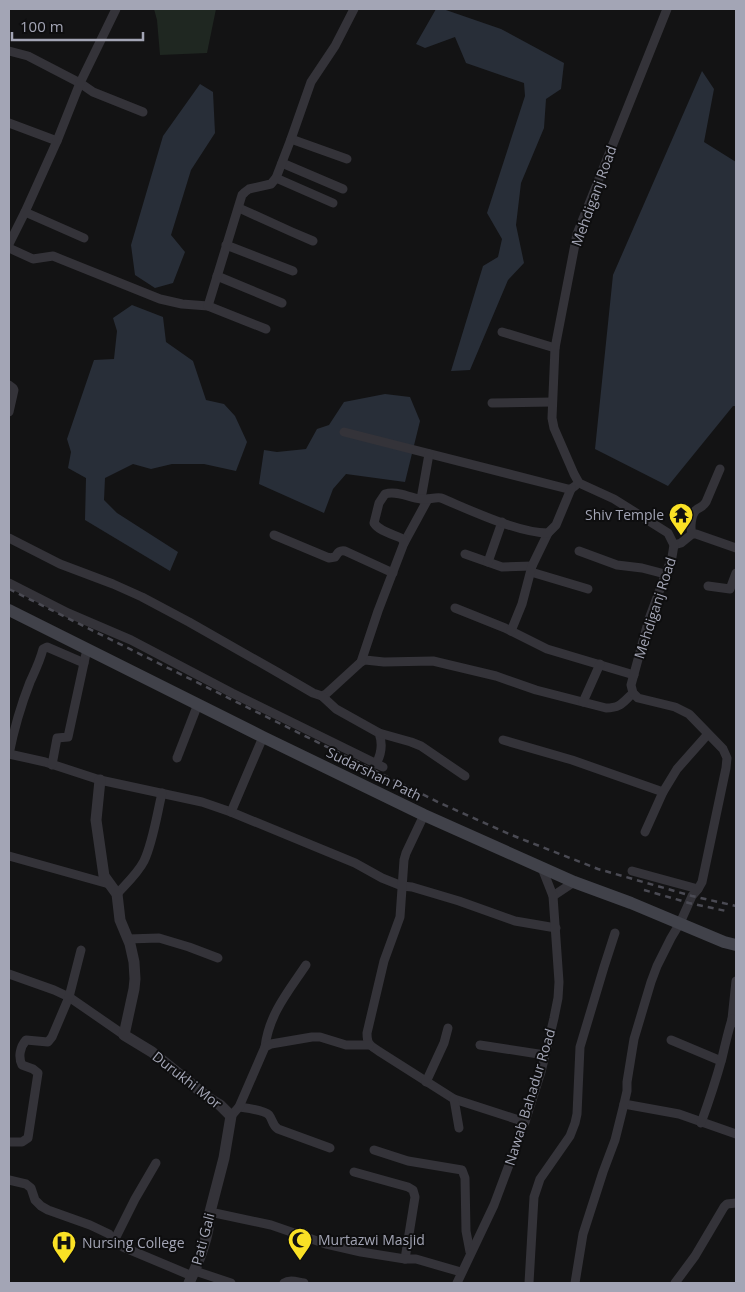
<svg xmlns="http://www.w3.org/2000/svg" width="745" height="1292" font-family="'Open Sans',sans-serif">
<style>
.green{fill:#1f2721}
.water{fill:#282e38}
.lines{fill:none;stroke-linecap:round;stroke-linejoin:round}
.minor{stroke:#343339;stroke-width:9}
.tertiary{stroke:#343339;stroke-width:11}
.secondary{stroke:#41424a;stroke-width:12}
.rail{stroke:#4a4a53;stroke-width:2.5;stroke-dasharray:6 5;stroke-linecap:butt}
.labels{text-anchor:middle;stroke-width:4;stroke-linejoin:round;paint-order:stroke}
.street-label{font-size:14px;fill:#a3a5b5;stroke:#0e0e0f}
.poi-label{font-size:14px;fill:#a3a5b5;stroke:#0e0e0f;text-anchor:start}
</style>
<rect width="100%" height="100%" fill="#131314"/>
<polygon class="green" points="154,9 216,9 207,53 160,55 157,20"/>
<g class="water">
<polygon points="436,9 443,9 501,29 564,63 561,89 546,99 544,128 521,183 516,225 524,263 508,280 470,370 451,371 483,266 498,257 502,239 487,213 525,96 524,83 466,63 455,37 425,48 416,44"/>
<polygon points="702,71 714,89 704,142 736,162 736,406 733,406 668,486 595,449 613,275"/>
<polygon points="200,84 213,92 215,133 191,170 171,235 185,252 173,283 155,288 135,275 131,245 163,136"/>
<polygon points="132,305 163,317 166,342 193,361 206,400 224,404 235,416 247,442 236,471 204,464 172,464 151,469 133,464 105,478 104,500 117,513 178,552 170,571 85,520 86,478 68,468 71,452 67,439 94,360 114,359 117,331 113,318"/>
<polygon points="385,394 410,397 420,421 405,482 346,474 333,489 324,513 259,484 264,450 277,452 306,449 317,429 329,425 344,402"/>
</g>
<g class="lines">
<g class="minor">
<polyline points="9,51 28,56 80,83 93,92 143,112"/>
<polyline points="9,123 57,141"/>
<polyline points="291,139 347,159"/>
<polyline points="282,163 343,189"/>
<polyline points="276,178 333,203"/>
<polyline points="239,208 292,232 313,241"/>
<polyline points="25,212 84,238"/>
<polyline points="9,244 25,212 57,141 80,83 116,9"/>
<polyline points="226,245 293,271"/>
<polyline points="9,248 33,259 53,256 160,299 182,304 208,306 266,329"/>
<polyline points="217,276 282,303"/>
<polyline points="208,306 242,195 245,192 249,189 271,184 276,178 291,139 311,82 335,46 354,9"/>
<polyline points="502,332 555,348"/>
<polyline points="9,385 13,388 14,390 9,412"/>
<polyline points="492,403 552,402"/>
<polyline points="344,432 568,489 571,489 575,486"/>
<polyline points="421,499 429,454"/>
<path d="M692,534C690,528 691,515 696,510C700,507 703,507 706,502L720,469"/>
<path d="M274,535L329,558L335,557C338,553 339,550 345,551L393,573"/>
<path d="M9,538L60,564L113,584L142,597L189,622L277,672L313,693L322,696L326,694L361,662L365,660L384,662L433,661L496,676L536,690L606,708C621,708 623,702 633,693"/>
<polyline points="404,543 428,499"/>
<polyline points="674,545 681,543 692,534 696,534 736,548"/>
<polyline points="579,551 617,565 642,568 665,574"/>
<polyline points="465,554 502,567 532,566"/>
<polyline points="488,562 502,522"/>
<polyline points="531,572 588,589"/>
<polyline points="9,583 68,613 131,640 232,693 383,767"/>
<polyline points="708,586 730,589 736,573"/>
<polyline points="455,608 505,628 547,649 634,675"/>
<polyline points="511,631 522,604 532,566 548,533"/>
<path d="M361,662L378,611L404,543L403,540L401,538C392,534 379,531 374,523L379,503L385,494C397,490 409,498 421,499C428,500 434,497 441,498C470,510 518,533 548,533L556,525L571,489"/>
<path d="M322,696L336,709L379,733C383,744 382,753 376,764"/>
<polyline points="583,702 600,664"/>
<polyline points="379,733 411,742 421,746 465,776"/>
<polyline points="503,740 572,760 663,792"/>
<polyline points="9,754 45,762 100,780 202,802 231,812 355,863 382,878 402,886 412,887 459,901 515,921 556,928"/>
<path d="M9,754C14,729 21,705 30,682C35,671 40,661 43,649L47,647L84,663"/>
<polyline points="177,758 198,704"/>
<polyline points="52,765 57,738 68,737 87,649"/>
<polyline points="231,812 263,737"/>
<path d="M424,815L406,853L404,860L400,917L384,961L367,1033C367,1045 370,1045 380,1052L454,1099L525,1122"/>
<polyline points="645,832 663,792 677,769 708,734"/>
<polyline points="9,856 109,884"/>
<polyline points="632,871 698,889"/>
<path d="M117,894C126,884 138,873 144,861C153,842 157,814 162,793"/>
<polyline points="553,896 574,882"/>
<polyline points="128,939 159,938 189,947 218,958"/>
<polyline points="9,974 54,990 69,997 124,1035"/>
<polyline points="736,1023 732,1019 736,981"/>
<polyline points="671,1040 721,1061"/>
<polyline points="480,1045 545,1055"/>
<path d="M265,1047C269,1014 288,992 306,965"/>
<polyline points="426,1082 444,1043 448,1028"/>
<polyline points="454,1099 459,1128"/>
<polyline points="624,1104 679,1114 736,1134"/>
<path d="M239,1107C246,1108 264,1110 269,1115C273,1120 272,1125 278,1129L330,1148"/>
<polyline points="231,1116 239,1107 265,1047 271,1044 312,1037 320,1037 346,1045 369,1045"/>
<path d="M701,1123C709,1101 716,1080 722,1058C725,1045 728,1032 732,1019"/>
<path d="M9,1142H22L28,1138L38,1073L33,1069L22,1065C18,1057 20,1047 26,1040L48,1042L52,1037L69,997L81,950"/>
<polyline points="374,1150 408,1161 462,1170 465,1178 466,1231 470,1252"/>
<polyline points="354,1172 408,1187 413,1190 415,1197 405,1259"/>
<polyline points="9,1180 26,1184 31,1188 35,1200 41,1206 48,1210 90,1225 109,1234 114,1241 123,1247 192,1276"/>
<polyline points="210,1212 271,1225 326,1244 361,1252 405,1259 416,1259 461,1272"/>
<polyline points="114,1241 135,1199 156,1163"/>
<polyline points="195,1271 231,1283"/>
<path d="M284,1283C290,1279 297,1282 304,1283"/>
<polyline points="457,1283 494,1205 525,1122 541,1072 554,1018 558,998 559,982 553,896 542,868"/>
<polyline points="529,1283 534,1197 540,1179 570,1136 575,1123 577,1114 580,1047 604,967 615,933"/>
<polyline points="575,1283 583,1234 603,1172 615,1140 624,1104 627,1091 627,1082 634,1039 651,982 657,966 671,938 680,923 692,896 698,889 702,882 726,768 727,758 723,749 689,714 675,707 638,698 633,693 631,685 649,619 672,557 674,545 668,533 614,499 579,483 574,474 554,428 552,418 555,348 577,234 667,9"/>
<polyline points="675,1283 695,1256 724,1207 727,1204 736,1203"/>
</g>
<path class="tertiary" d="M100,780L96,820L104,876L117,894L120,920L130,944L134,962L135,979L134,989L124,1035L152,1052L210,1099L220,1105L231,1116L224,1158L210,1212C209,1237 199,1261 189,1283"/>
<polyline class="secondary" points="9,610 263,737 424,815 574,882 631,903 724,942 736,945"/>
<g class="rail">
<polyline points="9,589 442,804 509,834 598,869 692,896 736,906"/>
<polyline points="644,890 689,903 726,911"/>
</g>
</g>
<defs>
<symbol id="temple-pin" viewBox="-11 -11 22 30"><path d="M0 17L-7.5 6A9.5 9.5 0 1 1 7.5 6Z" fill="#fae125" stroke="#0e0e0f"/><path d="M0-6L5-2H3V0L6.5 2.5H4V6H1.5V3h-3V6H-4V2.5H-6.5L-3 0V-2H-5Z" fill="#111"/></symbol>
<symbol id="mosque-pin" viewBox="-11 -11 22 30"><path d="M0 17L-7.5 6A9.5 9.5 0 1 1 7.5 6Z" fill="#fae125" stroke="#0e0e0f"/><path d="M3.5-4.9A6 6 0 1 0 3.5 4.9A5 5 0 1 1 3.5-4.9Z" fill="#111"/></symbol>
<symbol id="hospital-pin" viewBox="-11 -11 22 30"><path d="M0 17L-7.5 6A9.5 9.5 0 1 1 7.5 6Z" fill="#fae125" stroke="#0e0e0f"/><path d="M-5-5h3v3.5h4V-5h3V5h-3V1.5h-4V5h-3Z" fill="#111"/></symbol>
</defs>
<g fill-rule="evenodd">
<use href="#temple-pin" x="667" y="501" width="28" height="38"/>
<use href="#mosque-pin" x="286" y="1226" width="28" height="38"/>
<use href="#hospital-pin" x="50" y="1229" width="28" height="38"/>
</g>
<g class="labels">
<g class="street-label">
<text transform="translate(594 196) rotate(-70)" y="5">Mehdiganj Road</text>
<text transform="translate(655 608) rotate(-72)" y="5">Mehdiganj Road</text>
<text transform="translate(374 774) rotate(26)" y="5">Sudarshan Path</text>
<text transform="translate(187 1080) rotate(38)" y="5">Durukhi Mor</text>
<text transform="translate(530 1097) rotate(-73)" y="5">Nawab Bahadur Road</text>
<text transform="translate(203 1239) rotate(-75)" y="5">Pati Gali</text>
</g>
<g class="poi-label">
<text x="664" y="520" text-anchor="end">Shiv Temple</text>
<text x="318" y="1245">Murtazwi Masjid</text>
<text x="82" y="1248">Nursing College</text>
</g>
</g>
<rect width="745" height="1292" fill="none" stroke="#a3a5b5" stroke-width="20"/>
<path d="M12 32v8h131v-8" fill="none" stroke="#a3a5b5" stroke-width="2.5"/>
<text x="20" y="32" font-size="15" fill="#a3a5b5" stroke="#0e0e0f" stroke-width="4" paint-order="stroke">100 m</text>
</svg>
